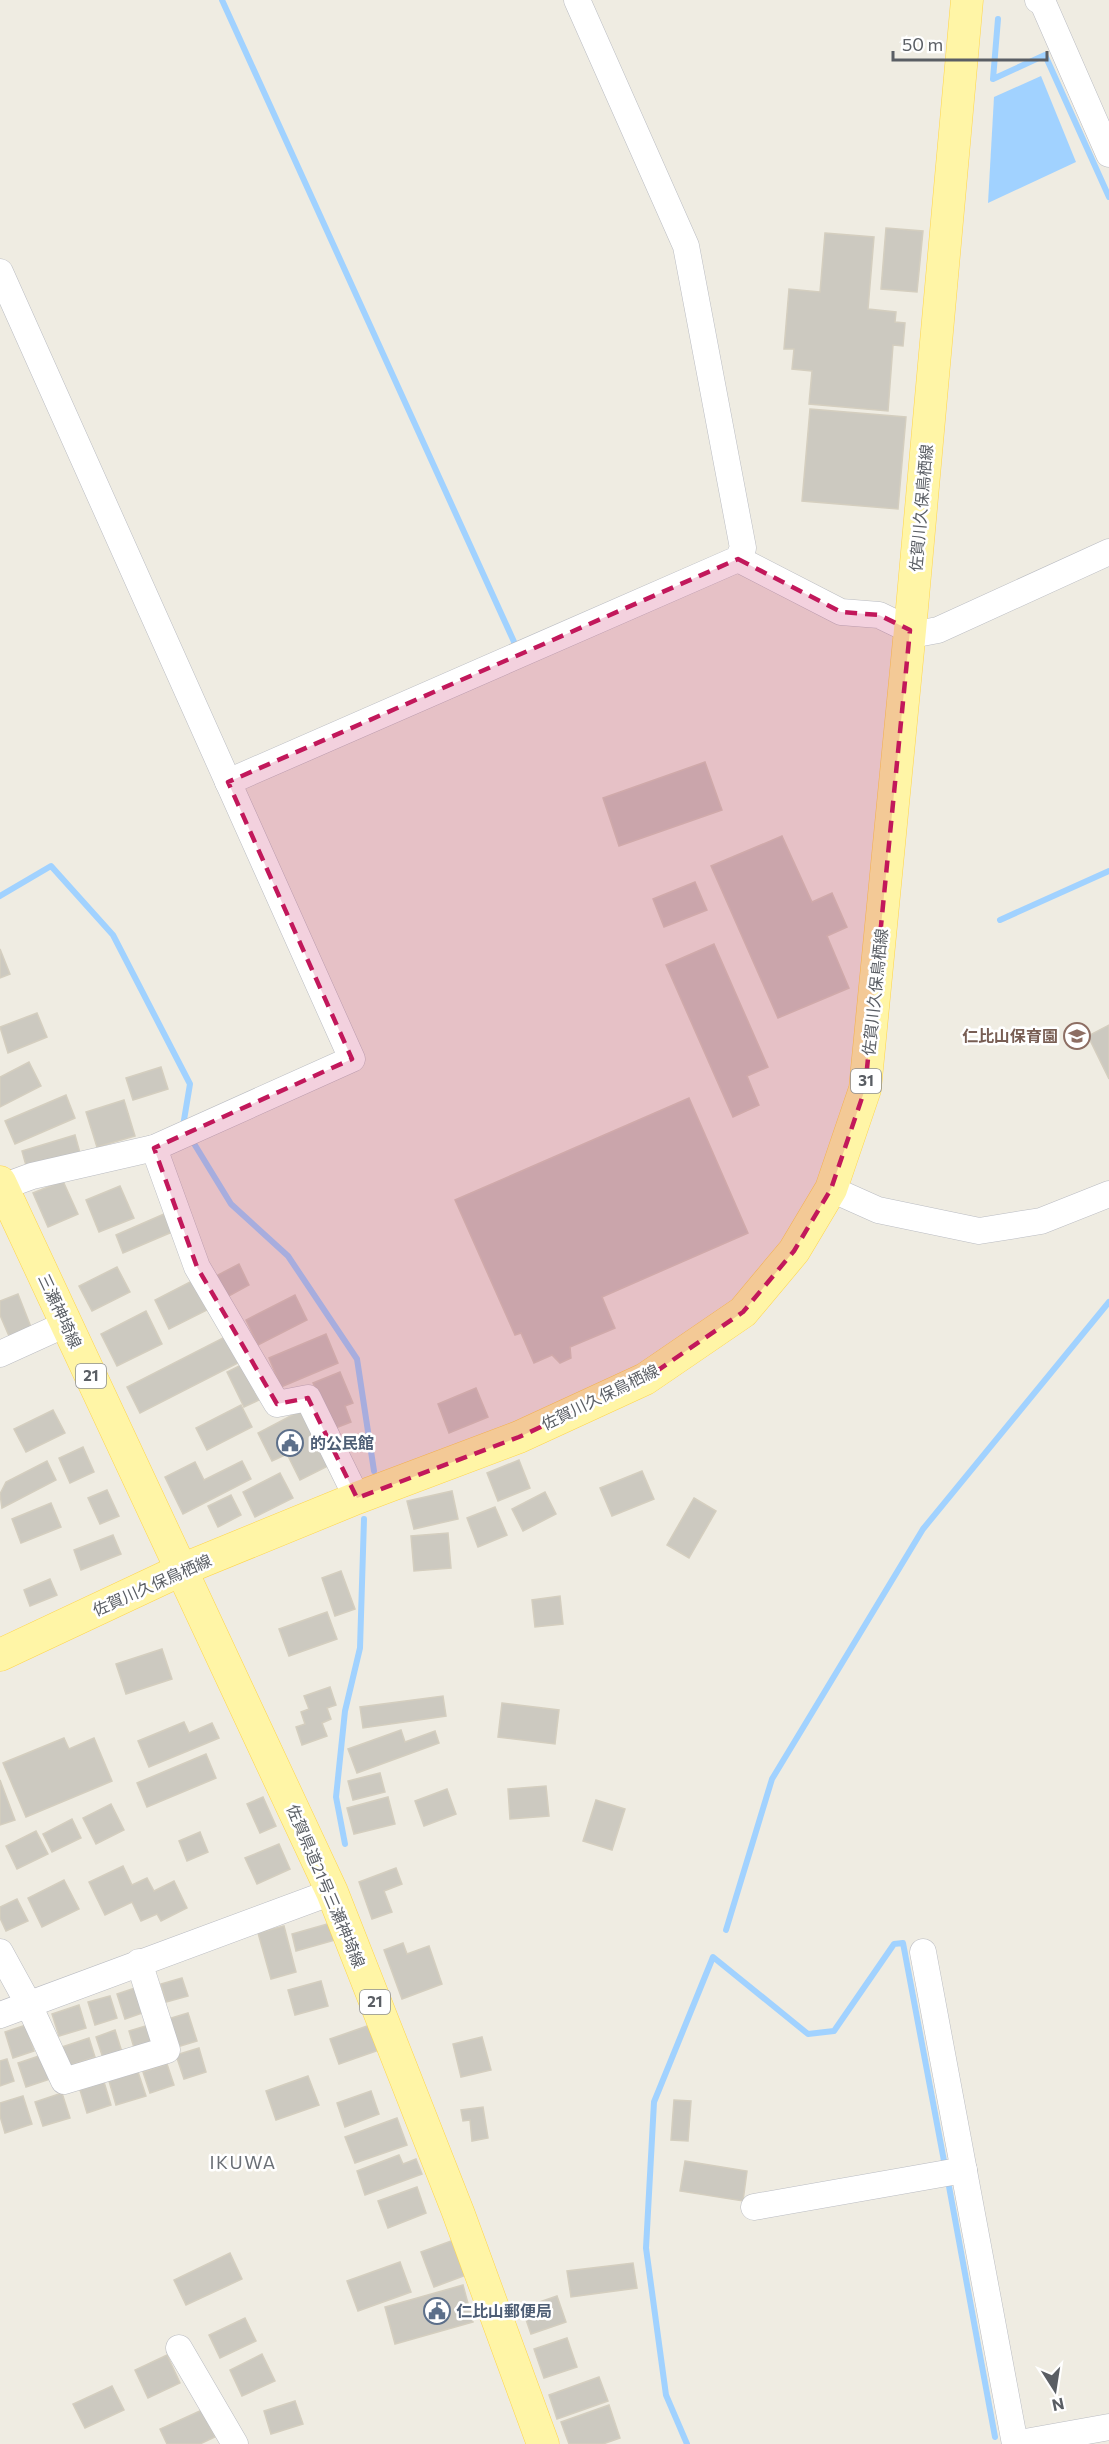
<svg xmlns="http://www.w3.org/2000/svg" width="1109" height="2444" font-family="Commissioner,'Noto Sans JP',sans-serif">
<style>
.water{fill:#a1d2ff}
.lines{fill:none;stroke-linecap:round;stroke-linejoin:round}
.stream{stroke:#a1d2ff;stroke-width:6}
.building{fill:#ccc9c0;stroke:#d4cebf;stroke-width:1.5}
.minor-casing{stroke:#babcc2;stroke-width:27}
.major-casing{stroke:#ffd54a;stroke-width:33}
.minor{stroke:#fff;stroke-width:26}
.major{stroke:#fff5a6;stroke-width:32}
.marked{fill:#c2185b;fill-opacity:0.2;stroke:#c2185b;stroke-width:4.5;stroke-dasharray:12 8;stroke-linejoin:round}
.labels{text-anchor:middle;stroke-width:5;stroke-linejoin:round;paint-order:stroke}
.shield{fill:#fff;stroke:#8c8e92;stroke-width:1.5}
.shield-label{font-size:15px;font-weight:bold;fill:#5a5e64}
.street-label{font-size:16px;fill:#5a5e64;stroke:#fff}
.education-label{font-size:16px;font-weight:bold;fill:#785e54;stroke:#fff;text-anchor:end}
.service-label{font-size:16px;font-weight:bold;fill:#4e5e75;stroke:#fff;text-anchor:start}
.neighbourhood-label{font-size:18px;letter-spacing:1.5px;fill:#6b7076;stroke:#fff}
</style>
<rect width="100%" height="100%" fill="#efece2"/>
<polygon class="water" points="1041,76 1076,162 988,203 994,97"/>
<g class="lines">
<g class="stream">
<polyline points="222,0 515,644"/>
<polyline points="998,19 993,79 1045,55 1109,197"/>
<polyline points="0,896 51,866 113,935 190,1084 183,1126"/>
<polyline points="1000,920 1109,871"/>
<polyline points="190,1137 231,1204 288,1256 357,1359 374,1471"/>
<polyline points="345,1844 336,1797 345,1711 360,1648 364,1519"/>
<polyline points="726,1930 772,1779 923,1529 1109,1302"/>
<polyline points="948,2181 995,2437"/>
<polyline points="687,2444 666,2395 646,2248 654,2102 713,1957 808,2034 834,2031 894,1944 903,1943 944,2161"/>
</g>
</g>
<g class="building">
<polygon points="886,228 923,231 917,292 881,289"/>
<polygon points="825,233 874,237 868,309 896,312 895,322 905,323 903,346 893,345 888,411 809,404 812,371 792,369 794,349 784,349 789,289 820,292"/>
<polygon points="810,409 906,417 898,509 802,501"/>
<polygon points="705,762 722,810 619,846 603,798"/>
<polygon points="782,836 812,902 832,893 847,927 827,936 849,988 778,1018 711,866"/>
<polygon points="695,882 707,910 664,927 653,899"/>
<polygon points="714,944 768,1067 747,1076 759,1105 733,1117 666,965"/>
<polygon points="0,949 10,974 0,978"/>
<polygon points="37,1013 47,1037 8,1053 0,1027"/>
<polygon points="1109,1025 1109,1079 1088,1036"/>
<polygon points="29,1062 41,1086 0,1107 0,1077"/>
<polygon points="161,1067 168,1089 133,1100 126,1078"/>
<polygon points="66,1095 75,1118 15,1144 5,1121"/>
<polygon points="689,1098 748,1233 602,1297 615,1328 570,1347 571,1358 560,1363 552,1355 534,1363 521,1333 515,1335 455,1200"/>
<polygon points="124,1100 135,1136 97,1147 86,1112"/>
<polygon points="75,1135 80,1153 27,1169 22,1151"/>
<polygon points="63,1181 78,1214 48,1227 33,1193"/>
<polygon points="120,1186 134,1218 99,1232 86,1200"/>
<polygon points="164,1214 172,1232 123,1253 116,1235"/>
<polygon points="239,1264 249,1285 227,1297 216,1276"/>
<polygon points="117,1267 130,1292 92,1311 79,1286"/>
<polygon points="192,1281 207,1310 169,1329 155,1300"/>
<polygon points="18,1294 31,1327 9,1336 0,1315 0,1301"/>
<polygon points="295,1295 307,1320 258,1345 246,1320"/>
<polygon points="146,1311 162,1344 117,1366 101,1334"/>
<polygon points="326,1334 338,1363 281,1387 269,1358"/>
<polygon points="225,1337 238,1363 140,1413 127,1387"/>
<polygon points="241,1365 259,1400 244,1407 227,1372"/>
<polygon points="340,1372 353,1403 345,1406 351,1422 333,1429 313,1383"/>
<polygon points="476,1388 488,1417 449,1433 438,1404"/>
<polygon points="241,1405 252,1427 207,1450 196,1428"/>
<polygon points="53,1410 65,1433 26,1452 14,1429"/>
<polygon points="300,1411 328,1466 300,1480 287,1454 272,1461 258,1433"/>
<polygon points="83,1447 94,1472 70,1483 59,1458"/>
<polygon points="519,1460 530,1488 498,1501 487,1473"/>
<polygon points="47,1461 56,1480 2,1508 0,1494 6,1482"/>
<polygon points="242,1461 251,1479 183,1514 165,1477 195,1462 204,1480"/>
<polygon points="642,1471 654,1499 612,1516 600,1488"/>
<polygon points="280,1473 293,1498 255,1517 243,1492"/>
<polygon points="107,1490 119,1516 100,1524 88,1498"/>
<polygon points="452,1491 458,1519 414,1529 407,1501"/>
<polygon points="545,1492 556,1514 523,1531 512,1509"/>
<polygon points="231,1495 241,1515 218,1527 208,1506"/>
<polygon points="694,1498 716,1511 689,1558 667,1545"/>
<polygon points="51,1503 61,1527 21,1543 12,1519"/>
<polygon points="495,1507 507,1535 478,1547 467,1518"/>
<polygon points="448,1533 451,1568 414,1571 411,1536"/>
<polygon points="113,1535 121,1554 81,1570 74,1550"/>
<polygon points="341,1571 355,1609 335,1616 322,1578"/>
<polygon points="50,1579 57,1595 30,1606 24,1590"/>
<polygon points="560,1596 563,1624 535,1627 532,1600"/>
<polygon points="327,1612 337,1639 289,1656 279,1629"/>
<polygon points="162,1649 172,1679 126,1694 116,1664"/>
<polygon points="330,1687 336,1705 327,1708 331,1719 322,1723 327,1736 302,1745 296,1727 305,1724 301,1712 309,1709 304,1696"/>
<polygon points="443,1696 446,1716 363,1728 360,1707"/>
<polygon points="502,1703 559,1710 555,1744 498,1737"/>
<polygon points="184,1722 189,1733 212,1723 219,1738 149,1767 138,1741"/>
<polygon points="401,1730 405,1742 435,1731 439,1743 357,1773 348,1749"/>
<polygon points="64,1738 69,1749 94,1738 112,1781 26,1817 3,1763"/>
<polygon points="206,1754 216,1778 147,1807 137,1783"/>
<polygon points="380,1773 385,1792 353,1800 348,1781"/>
<polygon points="0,1780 15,1820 0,1825"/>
<polygon points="546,1786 549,1816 510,1819 508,1789"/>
<polygon points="447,1789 456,1814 424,1826 415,1801"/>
<polygon points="263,1797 276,1826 260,1833 247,1804"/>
<polygon points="388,1797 395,1824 354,1834 347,1808"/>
<polygon points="596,1800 625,1809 612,1850 583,1841"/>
<polygon points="111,1804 124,1830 96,1844 83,1818"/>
<polygon points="72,1819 81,1838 52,1852 43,1834"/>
<polygon points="36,1831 48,1854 17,1869 6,1846"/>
<polygon points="200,1832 208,1852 187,1861 179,1841"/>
<polygon points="279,1844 290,1869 257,1884 245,1858"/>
<polygon points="123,1866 132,1885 147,1878 154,1891 174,1881 187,1908 161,1921 157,1914 141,1921 132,1902 105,1915 89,1882"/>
<polygon points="396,1868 402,1884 384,1891 392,1912 372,1919 359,1882"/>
<polygon points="64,1880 79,1909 42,1927 28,1898"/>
<polygon points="17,1899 28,1921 6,1931 0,1918 0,1907"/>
<polygon points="331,1923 335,1940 296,1951 292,1934"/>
<polygon points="284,1926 296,1972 271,1979 258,1933"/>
<polygon points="403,1943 407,1954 429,1946 442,1984 402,1999 384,1950"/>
<polygon points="182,1978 188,1996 166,2002 161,1984"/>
<polygon points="321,1981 328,2006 295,2015 288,1990"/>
<polygon points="138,1987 145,2012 125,2019 117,1994"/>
<polygon points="110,1996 117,2018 95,2025 88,2002"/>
<polygon points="79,2005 86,2028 59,2036 52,2014"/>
<polygon points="188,2013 197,2041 177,2047 168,2019"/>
<polygon points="26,2025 34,2051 13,2058 5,2032"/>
<polygon points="149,2025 155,2045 135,2051 129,2031"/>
<polygon points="370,2025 379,2050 339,2064 330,2039"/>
<polygon points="115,2030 122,2052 103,2058 96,2037"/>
<polygon points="482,2037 491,2070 461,2077 453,2044"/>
<polygon points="89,2038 95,2057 68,2066 62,2047"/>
<polygon points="199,2048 206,2072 184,2079 176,2055"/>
<polygon points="42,2055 50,2079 26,2087 18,2063"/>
<polygon points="7,2059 14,2081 0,2086 0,2061"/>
<polygon points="167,2064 174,2085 150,2093 143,2072"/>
<polygon points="138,2072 146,2096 116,2105 109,2081"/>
<polygon points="308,2076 319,2105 276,2120 266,2091"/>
<polygon points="104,2082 111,2105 87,2113 80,2090"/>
<polygon points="371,2091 379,2114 345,2127 337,2103"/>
<polygon points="62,2093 70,2118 43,2126 35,2102"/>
<polygon points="23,2096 32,2124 5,2133 0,2116 0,2103"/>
<polygon points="674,2100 691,2101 688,2141 671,2140"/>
<polygon points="483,2107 488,2138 472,2141 470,2120 463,2121 461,2110"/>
<polygon points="397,2118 407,2145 355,2163 345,2137"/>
<polygon points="399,2155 403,2164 416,2159 422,2174 365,2195 357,2171"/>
<polygon points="685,2161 747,2171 743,2201 680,2191"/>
<polygon points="417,2187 426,2213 388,2228 378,2201"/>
<polygon points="454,2240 466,2275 434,2287 421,2252"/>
<polygon points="230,2253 242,2279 186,2305 174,2280"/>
<polygon points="400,2262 411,2292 358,2311 347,2281"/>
<polygon points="633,2263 637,2288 571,2297 567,2271"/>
<polygon points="463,2285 473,2322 395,2344 385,2307"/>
<polygon points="557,2296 566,2322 531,2334 522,2308"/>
<polygon points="245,2318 256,2341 220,2358 209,2335"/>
<polygon points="567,2338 577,2367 544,2378 534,2349"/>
<polygon points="262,2354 275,2381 242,2396 230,2370"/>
<polygon points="167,2355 180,2383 148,2398 135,2370"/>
<polygon points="599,2377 608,2401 557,2419 549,2395"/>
<polygon points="112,2386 124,2410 85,2428 73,2404"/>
<polygon points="295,2401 303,2424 271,2434 264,2411"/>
<polygon points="609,2405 620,2438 603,2444 569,2444 561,2422"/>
<polygon points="202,2410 215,2437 200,2444 167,2444 160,2429"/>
</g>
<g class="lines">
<defs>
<g id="minor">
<polyline points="1038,0 1043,3 1109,154"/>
<polyline points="0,272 352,1059 154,1148 32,1176 2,1187"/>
<polyline points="738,559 841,612 879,615 910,630 922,633 938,630 1109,552"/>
<polyline points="228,782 738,559 743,548 686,246 577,0"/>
<polyline points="154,1148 197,1267 277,1404 308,1398 357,1498"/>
<polyline points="831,1189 878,1210 979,1231 1041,1221 1109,1194"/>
<polyline points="0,1354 66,1324"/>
<polyline points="0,1952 28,2003 64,2081 167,2050 139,1962"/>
<polyline points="923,1952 1015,2444"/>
<polyline points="0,2015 332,1892"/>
<polyline points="754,2207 964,2170"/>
<polyline points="179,2348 235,2444"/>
<polyline points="1015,2444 1109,2427"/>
</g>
<g id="major">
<polyline points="0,1182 332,1892 458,2212 543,2444"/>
<polyline points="0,1655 181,1570 357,1498 519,1437 645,1379 743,1312 794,1251 831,1189 865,1089 910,630 967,0"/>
</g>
</defs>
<use href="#minor" class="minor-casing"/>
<use href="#major" class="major-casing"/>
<use href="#minor" class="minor"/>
<use href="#major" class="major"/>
</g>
<path class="marked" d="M738,559L841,612L879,615L910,630L865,1089L831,1189L794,1251L743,1312L645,1379L519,1437L357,1498L308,1398L277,1404L197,1267L154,1148L352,1059L228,782Z"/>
<defs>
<symbol id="school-ring" viewBox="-11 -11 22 22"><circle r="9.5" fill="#fff" stroke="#8d6e63" stroke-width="1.5"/><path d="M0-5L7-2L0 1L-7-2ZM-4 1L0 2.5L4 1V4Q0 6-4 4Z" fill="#8d6e63"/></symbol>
<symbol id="civic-ring" viewBox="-11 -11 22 22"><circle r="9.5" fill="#fff" stroke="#5c6f8a" stroke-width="1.5"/><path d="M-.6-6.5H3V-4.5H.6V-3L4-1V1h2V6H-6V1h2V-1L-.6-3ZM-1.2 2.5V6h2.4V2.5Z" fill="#5c6f8a"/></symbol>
</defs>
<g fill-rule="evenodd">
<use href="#school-ring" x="1062" y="1021" width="30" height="30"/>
<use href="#civic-ring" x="275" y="1428" width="30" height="30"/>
<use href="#civic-ring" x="422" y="2296" width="30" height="30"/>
</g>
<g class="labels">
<g class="shield">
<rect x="851" y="1069" width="30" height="24" rx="4.5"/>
<rect x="76" y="1364" width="30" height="24" rx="4.5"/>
<rect x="360" y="1990" width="30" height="24" rx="4.5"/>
</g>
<g class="shield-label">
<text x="866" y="1086">31</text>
<text x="91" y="1381">21</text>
<text x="375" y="2007">21</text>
</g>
<g class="street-label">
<text transform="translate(921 508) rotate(-85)" y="6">佐賀川久保鳥栖線</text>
<text transform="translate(875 992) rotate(-84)" y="6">佐賀川久保鳥栖線</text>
<text transform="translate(60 1311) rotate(65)" y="6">三瀬神埼線</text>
<text transform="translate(600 1397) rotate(-26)" y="6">佐賀川久保鳥栖線</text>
<text transform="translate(152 1585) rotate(-24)" y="6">佐賀川久保鳥栖線</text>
<text transform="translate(326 1886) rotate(67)" y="6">佐賀県道21号三瀬神埼線</text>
</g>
<g class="education-label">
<text x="1058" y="1042">仁比山保育園</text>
</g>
<g class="service-label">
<text x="310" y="1449">的公民館</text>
<text x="456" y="2317">仁比山郵便局</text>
</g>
<g class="neighbourhood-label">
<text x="243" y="2169">IKUWA</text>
</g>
</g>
<g transform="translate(1055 2390) rotate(168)" stroke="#ffffff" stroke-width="4.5" paint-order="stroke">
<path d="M0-4.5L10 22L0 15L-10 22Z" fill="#5a5e64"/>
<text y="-9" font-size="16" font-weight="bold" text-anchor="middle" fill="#5a5e64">N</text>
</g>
<path d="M893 51v9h154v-9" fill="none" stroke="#5a5e64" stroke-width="3"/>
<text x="902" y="51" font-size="18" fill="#5a5e64" stroke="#ffffff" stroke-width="4.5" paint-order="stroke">50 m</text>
</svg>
